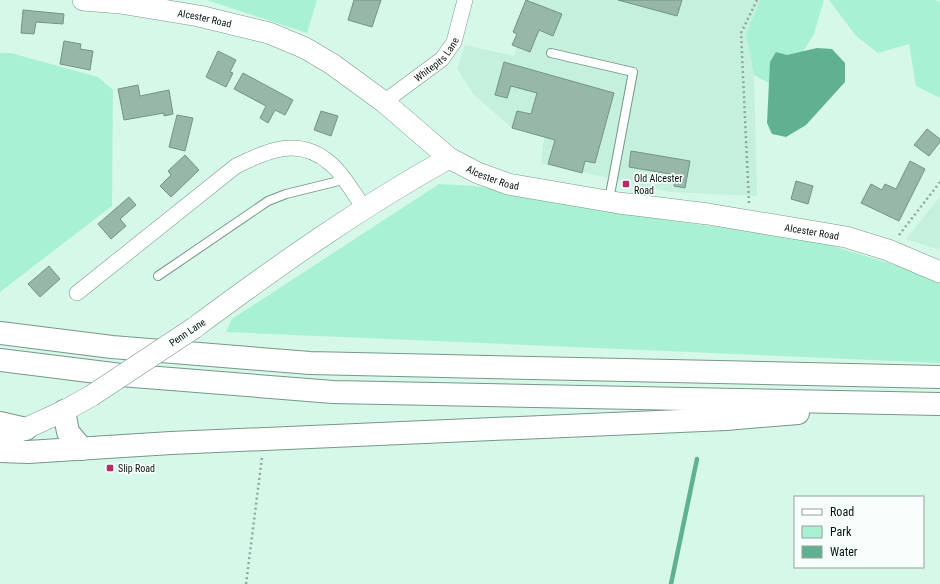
<svg xmlns="http://www.w3.org/2000/svg" width="940" height="584" font-family="'Roboto Condensed',sans-serif">
<style>
.built{fill:#c5f0dd}
.green{fill:#a9f1d3}
.water{fill:#5fb192}
.lines{fill:none;stroke-linecap:round;stroke-linejoin:round}
.stream{stroke:#5fb192;stroke-width:4.5}
.building{fill:#97b8a9;stroke:#739385}
.lane-casing{stroke:#779689;stroke-width:10}
.street-casing{stroke:#779689;stroke-width:16}
.secondary-casing{stroke:#779689;stroke-width:22}
.highway-casing{stroke:#779689;stroke-width:24}
.path{stroke:#8ea89d;stroke-width:2.5;stroke-dasharray:2 3;stroke-linecap:butt}
.lane{stroke:#fff;stroke-width:8}
.street{stroke:#fff;stroke-width:15}
.secondary{stroke:#fff;stroke-width:21}
.highway{stroke:#fff;stroke-width:22}
.secondary-bridge-casing{stroke:#779689;stroke-width:22;stroke-linecap:butt}
.secondary-bridge{stroke:#fff;stroke-width:21}
.poi-dot{fill:#b82c63;stroke:#f7fefb;stroke-width:1.5}
.labels{text-anchor:middle;stroke-width:3.5;stroke-linejoin:round;paint-order:stroke}
.street-label{font-size:10px;fill:#08140f;stroke:#f7fefb}
.poi-label{font-size:10px;fill:#08140f;stroke:#f7fefb;text-anchor:start}
</style>
<rect width="100%" height="100%" fill="#d6f8e9"/>
<g class="built">
<polygon points="532,0 760,0 746,34 754,75 757,196 670,192 541,163 544,137 512,128 473,94 457,68 465,45 514,56"/>
<polygon points="940,197 940,250 906,239"/>
</g>
<g class="green">
<polygon points="207,0 317,0 307,33"/>
<polygon points="760,0 824,0 814,34 795,65 770,84 754,75 746,34"/>
<polygon points="829,0 936,0 940,3 940,98 916,86 909,44 878,53 856,36"/>
<polygon points="0,53 11,53 98,77 113,90 112,206 0,292"/>
<polygon points="439,184 475,186 665,220 810,239 911,270 940,281 940,363 226,332 232,319"/>
</g>
<polygon class="water" points="817,48 832,49 845,63 845,82 806,125 786,137 772,134 767,123 770,62 776,52 787,55"/>
<g class="lines">
<polyline class="stream" points="671,584 697,459"/>
</g>
<g class="building">
<polygon points="354,0 381,0 372,27 348,20"/>
<polygon points="526,0 562,14 553,36 539,30 530,52 512,45 517,34 513,32"/>
<polygon points="618,0 682,0 677,16"/>
<polygon points="23,10 64,14 63,24 36,22 34,34 21,33"/>
<polygon points="64,41 81,44 80,49 93,51 90,70 60,64"/>
<polygon points="218,51 236,60 230,72 233,73 226,87 206,77"/>
<polygon points="504,62 614,93 595,163 585,161 582,173 548,164 555,140 512,128 517,111 531,114 537,93 511,86 507,98 495,95"/>
<polygon points="243,73 293,100 285,115 275,110 268,123 260,118 266,106 234,89"/>
<polygon points="138,85 140,96 169,90 173,114 164,116 164,113 124,120 118,89"/>
<polygon points="321,111 338,116 331,136 314,130"/>
<polygon points="177,115 193,118 185,151 169,147"/>
<polygon points="927,129 940,139 940,142 929,156 914,145"/>
<polygon points="631,151 690,161 685,188 674,186 676,175 629,167"/>
<polygon points="185,155 199,170 171,197 160,186 171,175 168,171"/>
<polygon points="910,161 925,169 899,221 861,203 871,184 882,190 885,184 896,189"/>
<polygon points="796,181 813,186 808,204 791,199"/>
<polygon points="129,197 136,205 120,219 126,226 111,239 98,224"/>
<polygon points="49,266 60,279 40,297 28,284"/>
</g>
<g class="lines">
<defs>
<g id="lane">
<polyline points="551,53 633,72 609,200"/>
<polyline points="158,276 268,201 286,194 343,180"/>
</g>
<g id="street">
<path id="s1" d="M384,102L442,59L454,42L465,0"/>
<path d="M77,293L236,166C268,150 300,136 331,164C343,174 354,194 364,208"/>
</g>
<g id="secondary">
<path id="s2" d="M83,0L120,3L199,16L269,33L305,48L332,64L384,102L449,158L478,173L508,184L619,203L708,214L846,237L888,250L940,272"/>
<path d="M194,328C276,267 359,208 449,158"/>
<polyline points="0,440 64,411 91,396"/>
</g>
<g id="highway">
<polyline points="0,333 112,347 310,363 940,377"/>
<polyline points="0,360 121,375 333,392 940,404"/>
<polyline points="64,411 68,432 82,449"/>
<polyline points="0,423 26,429"/>
<polyline points="0,451 28,452 171,443 726,419 798,413"/>
</g>
</defs>
<use href="#lane" class="lane-casing"/>
<use href="#street" class="street-casing"/>
<use href="#secondary" class="secondary-casing"/>
<use href="#highway" class="highway-casing"/>
<g class="path">
<polyline points="749,203 741,33 757,0"/>
<polyline points="899,235 940,182"/>
<polyline points="246,584 262,457"/>
</g>
<use href="#lane" class="lane"/>
<use href="#street" class="street"/>
<use href="#secondary" class="secondary"/>
<use href="#highway" class="highway"/>
<defs>
<polyline id="secondary-bridge" points="91,396 194,328"/>
</defs>
<use href="#secondary-bridge" class="secondary-bridge-casing"/>
<use href="#secondary-bridge" class="secondary-bridge"/>
</g>
<g class="poi-dot">
<rect x="622" y="180" width="8" height="8" rx="2"/>
<rect x="106" y="464" width="8" height="8" rx="2"/>
</g>
<g class="labels">
<g class="street-label">
<text dy="4" stroke="none"><textPath href="#s2" startOffset="123">Alcester Road</textPath></text>
<text dy="4" stroke="none"><textPath href="#s1" startOffset="68">Whitepits Lane</textPath></text>
<text dy="4" stroke="none"><textPath href="#s2" startOffset="458">Alcester Road</textPath></text>
<text dy="4" stroke="none"><textPath href="#s2" startOffset="782">Alcester Road</textPath></text>
<text transform="translate(187 332) rotate(-34)" y="4">Penn Lane</text>
</g>
<g class="poi-label">
<text x="634" y="182">Old Alcester<tspan x="634" dy="12">Road</tspan></text>
<text x="118" y="472">Slip Road</text>
</g>
</g>
<rect x="794" y="496" width="130" height="72" fill="#f7fefb" stroke="#97a09d"/>
<rect x="802" y="509" width="20" height="6" fill="#ffffff" stroke="#97a09d"/>
<text x="830" y="516" font-size="12" fill="#08140f">Road</text>
<rect x="802" y="526" width="20" height="12" fill="#a9f1d3" stroke="#97a09d"/>
<text x="830" y="536" font-size="12" fill="#08140f">Park</text>
<rect x="802" y="546" width="20" height="12" fill="#5fb192" stroke="#97a09d"/>
<text x="830" y="556" font-size="12" fill="#08140f">Water</text>
</svg>
